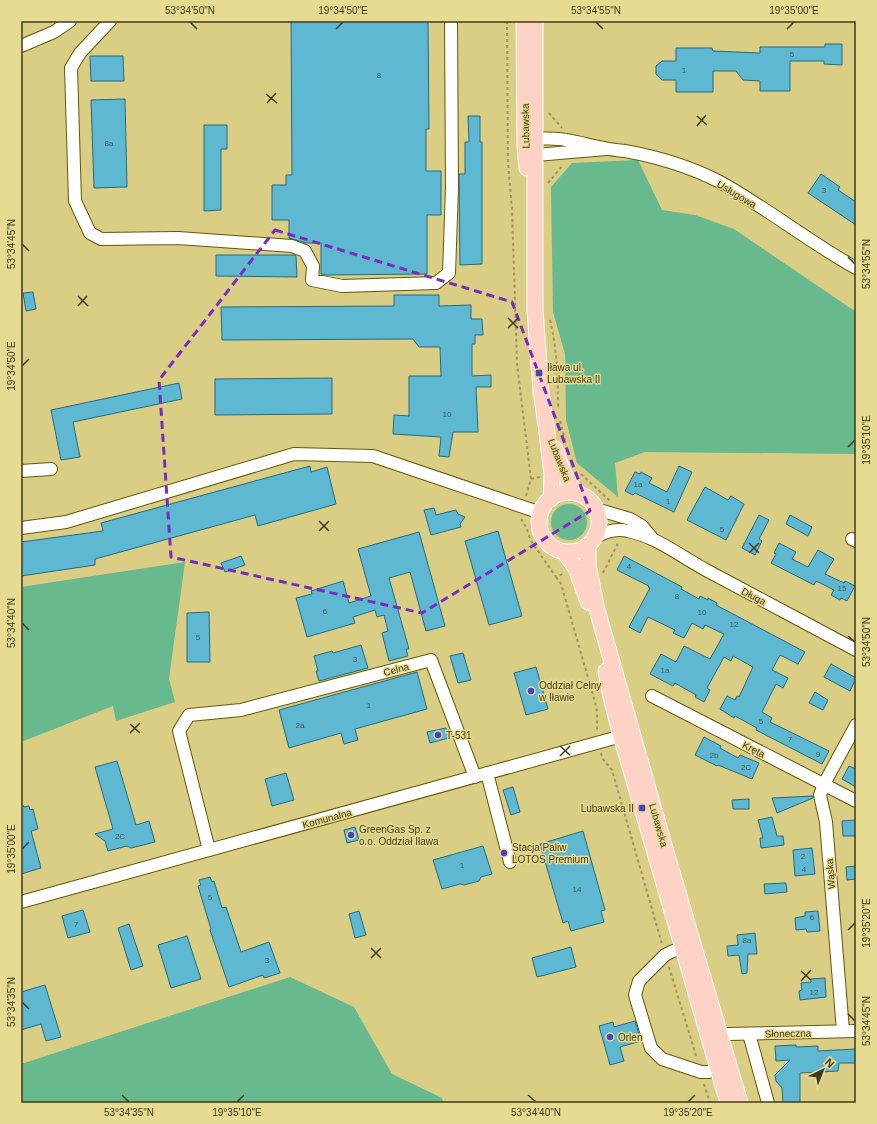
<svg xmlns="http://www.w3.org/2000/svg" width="877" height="1124" font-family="Helvetica,sans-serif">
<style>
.green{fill:#69b98e}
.building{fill:#5eb8d2;stroke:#246b7e}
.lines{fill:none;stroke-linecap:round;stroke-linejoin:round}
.minor-casing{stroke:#655804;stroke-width:14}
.major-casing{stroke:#fff;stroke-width:17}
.path{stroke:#9f955c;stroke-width:2;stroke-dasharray:3 3;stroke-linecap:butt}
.minor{stroke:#fff;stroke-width:12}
.major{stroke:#fed3c5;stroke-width:15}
.marked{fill:none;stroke:#7b2cbf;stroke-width:3;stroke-dasharray:8 5;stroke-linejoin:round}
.ticks{fill:none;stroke:#3f3a1c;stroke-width:1.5}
.poi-dot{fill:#4a44bb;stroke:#e7da91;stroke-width:1.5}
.labels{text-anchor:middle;stroke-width:3;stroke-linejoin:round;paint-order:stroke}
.number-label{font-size:8px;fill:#475a4a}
.street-label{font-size:10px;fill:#3f3a1c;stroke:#e7da91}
.poi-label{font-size:10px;fill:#3f3a1c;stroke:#e7da91;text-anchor:start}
.neatline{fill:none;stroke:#3f3a1c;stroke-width:1.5}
.ticks-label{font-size:10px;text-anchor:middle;fill:#3f3a1c}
</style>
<rect width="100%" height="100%" fill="#dacd84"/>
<g class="green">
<polygon points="638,160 662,210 695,215 734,229 856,312 856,454 645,452 615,463 618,497 577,463 566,420 565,354 553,312 551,187 572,163"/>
<circle cx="569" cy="522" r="18"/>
<polygon points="185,562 169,679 175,702 116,721 113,706 21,742 21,587"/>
<polygon points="290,977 354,1007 392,1074 442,1098 443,1103 21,1103 21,1064"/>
</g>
<g class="building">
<polygon points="291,21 428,21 429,129 426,129 426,171 441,171 441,215 427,215 427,274 327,275 321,274 321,243 306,243 289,238 289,220 272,220 272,185 286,185 286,175 292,175"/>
<polygon points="825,44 842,44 842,65 824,64 824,61 790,61 790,91 760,91 760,81 743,80 736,71 713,71 713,92 676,92 676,80 662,80 656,74 656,66 662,61 676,61 676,48 712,48 713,51 760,53 760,47 825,47"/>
<polygon points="90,56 123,56 124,81 91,81"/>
<polygon points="125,99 127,187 94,188 91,100"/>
<polygon points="468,116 480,116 480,142 482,142 482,264 460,265 459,174 465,174 465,142 469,142"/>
<polygon points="204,125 227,125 227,149 221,149 221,210 204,211"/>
<polygon points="821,174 840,187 838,190 856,202 856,225 808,193"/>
<polygon points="216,255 295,255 296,256 297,277 216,276"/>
<polygon points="33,292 36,309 26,311 23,293"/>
<polygon points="394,295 439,295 439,306 471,305 471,319 482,319 483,335 475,335 475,344 472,344 472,376 491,375 491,387 476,387 478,432 453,432 449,457 439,456 441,437 393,434 394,415 409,416 409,376 441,376 440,347 419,347 413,339 222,340 221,307 394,306"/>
<polygon points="332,378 332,414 215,415 215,379"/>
<polygon points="179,383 182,399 73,422 80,457 61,460 51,410"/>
<polygon points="310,466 311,472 327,467 336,504 258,526 255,515 95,559 95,565 21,576 21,542 103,531 101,523"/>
<polygon points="679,466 692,472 674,512 635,493 633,495 625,491 635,472 640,474 641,472 652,478 649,483 667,492"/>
<polygon points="705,487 728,500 731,496 744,504 726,540 687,520"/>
<polygon points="434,508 436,515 456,510 458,514 465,517 460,524 461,527 431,535 424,510"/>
<polygon points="759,515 769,520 759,539 762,541 755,555 742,548"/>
<polygon points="790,515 812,527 808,536 786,524"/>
<polygon points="498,531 522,616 489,625 465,541"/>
<polygon points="419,532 445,626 426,631 410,572 389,578 409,649 406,649 408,656 389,661 382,633 388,631 384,615 377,617 375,610 353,617 355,623 307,637 296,598 312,594 311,591 343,581 349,603 371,596 358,549"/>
<polygon points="779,543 796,552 792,559 808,567 818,550 834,559 825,574 844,583 845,581 855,586 847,601 841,598 840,600 831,595 834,590 816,581 814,585 771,563 776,554 774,553"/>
<polygon points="241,556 245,565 225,572 221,563"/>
<polygon points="624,556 682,587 681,589 699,599 700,596 708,600 708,598 717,603 716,605 805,652 798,664 780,655 772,670 788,678 783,688 776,684 762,712 772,718 770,722 829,751 822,764 756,730 757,728 735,716 734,718 720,709 727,696 735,700 737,696 739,697 753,667 733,656 731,661 724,657 707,688 710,690 704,702 695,697 696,695 675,683 673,686 650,674 661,654 676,662 684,646 710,659 724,634 705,625 703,629 692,623 684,638 673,633 675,630 648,617 640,633 629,627 650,588 648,587 649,586 617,570"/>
<polygon points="209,612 210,662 187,662 187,613"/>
<polygon points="361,645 368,668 319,681 316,671 318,671 314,656 332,651 333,653"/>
<polygon points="463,653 471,680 458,683 450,656"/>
<polygon points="831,664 856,678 850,691 824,677"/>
<polygon points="536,667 548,709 526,715 514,673"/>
<polygon points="417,672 427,709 355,729 358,740 344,744 341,733 289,748 279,710"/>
<polygon points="815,692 828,700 823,710 809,703"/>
<polygon points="446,728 449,738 430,743 427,732"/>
<polygon points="704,737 721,746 720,748 738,758 740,755 759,763 752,779 718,765 717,766 695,755"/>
<polygon points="117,761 136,825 149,821 155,842 131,848 127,846 108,851 105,841 95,834 113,829 95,767"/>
<polygon points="849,766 856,769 856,787 842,779"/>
<polygon points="286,773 294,800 272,806 265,779"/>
<polygon points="513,787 520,812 511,815 503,790"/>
<polygon points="813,796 813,798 777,813 772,798"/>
<polygon points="749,799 749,809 733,809 732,800"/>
<polygon points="21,806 24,806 24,807 29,806 30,810 33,809 38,829 31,831 41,868 21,874"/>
<polygon points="772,817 777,836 783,836 784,845 761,848 760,838 763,838 758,820"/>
<polygon points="856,820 856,836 843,836 842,821"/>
<polygon points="355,827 359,840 347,843 344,830"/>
<polygon points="583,831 605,910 601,911 604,922 571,931 568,921 563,923 540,844"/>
<polygon points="483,846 492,874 481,877 479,881 464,885 460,884 442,889 433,860"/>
<polygon points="812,848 815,874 795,876 793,850"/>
<polygon points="856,866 856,879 847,880 846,867"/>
<polygon points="210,877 212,882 214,881 222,908 226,907 241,952 269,942 280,973 264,978 263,975 229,987 210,930 211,929 198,886 201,885 199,880"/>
<polygon points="786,883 787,892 765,894 764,884"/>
<polygon points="83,910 90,932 68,938 62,916"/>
<polygon points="359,911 366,935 355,938 349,914"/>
<polygon points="818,911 820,931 807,932 806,929 796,930 795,918 805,916 805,912"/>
<polygon points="129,924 143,966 131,970 118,928"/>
<polygon points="755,933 757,954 748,954 747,973 742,974 739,955 728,956 727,946 738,945 737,935"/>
<polygon points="187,936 201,979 171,988 158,945"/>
<polygon points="571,947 576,967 537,977 532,958"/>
<polygon points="825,978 826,997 800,1000 799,991 802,990 801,983 811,982 811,979"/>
<polygon points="45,985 61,1037 46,1041 41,1024 21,1030 21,992"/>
<polygon points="635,1021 641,1041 620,1047 624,1061 610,1065 599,1026 613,1022 614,1027"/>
<polygon points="796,1045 796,1047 818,1046 818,1051 856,1049 856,1063 839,1063 838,1071 800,1073 800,1103 783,1103 782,1088 776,1081 775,1075 790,1060 776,1061 775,1046"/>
</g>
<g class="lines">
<defs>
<g id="minor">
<polyline points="110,21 80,53 71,68 75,201 90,233 101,239 178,238 292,246 305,251 313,266 312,280 342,286 436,283 449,273 452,188 451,21"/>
<polyline points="21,46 54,32 70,21"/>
<path d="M606,149L536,155L525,147L536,138C546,139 556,138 566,140C579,142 592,146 604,148C611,150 619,150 625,151C658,157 691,167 720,182C767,208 809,242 856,268"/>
<polyline points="21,471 51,469"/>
<polyline points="596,509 630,519 642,526 652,538"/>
<polyline points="21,528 66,522 294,454 373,456 541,513"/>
<path d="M596,537C606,531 616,528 628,531C657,537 680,556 706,570C756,597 806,623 856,650"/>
<polyline points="852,539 856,541"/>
<polyline points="652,696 856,801"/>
<polyline points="487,773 510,862"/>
<polyline points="209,850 179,731 189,715 241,710 431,660 475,777"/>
<polyline points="21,902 629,734"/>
<polyline points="691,953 683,948 673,951 665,955 639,981 635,995 651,1048 662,1059 701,1072 709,1072 727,1068"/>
<polyline points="843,1031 826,822 820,795 824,784 856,725"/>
<polyline points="749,1034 768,1103"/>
<polyline points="720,1035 728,1034 856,1031"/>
</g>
<g id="major">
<polyline points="524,21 525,147 527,168"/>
<polyline points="535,21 535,310 541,392 546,424 552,475 551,499"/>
<path d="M555,449C561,467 565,479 577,493"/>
<circle cx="569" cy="522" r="30"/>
<polyline points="588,545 588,565 596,606 666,852 740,1103"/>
<polyline points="564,552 576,568 588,602"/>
<polyline points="606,671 611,697 621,736 728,1103"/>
</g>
</defs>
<use href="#minor" class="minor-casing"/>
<use href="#major" class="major-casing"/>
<g class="path">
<polyline points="507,21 508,163 512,209 517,364 531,479 526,496"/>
<polyline points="549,113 562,128"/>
<polyline points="548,183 563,165"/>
<path d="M550,320C557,349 558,377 558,407"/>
<polyline points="560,421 565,440"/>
<polyline points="581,474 610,501"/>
<polyline points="531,479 540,477"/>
<polyline points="521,519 526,527 531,541 556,577 565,573"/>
<polyline points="603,573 618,543 618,541"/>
<polyline points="556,577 561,584 595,702 597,712 597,731"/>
<polyline points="601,753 602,758 612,770 662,944"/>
<polyline points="669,967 697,1059"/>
<polyline points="704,1084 710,1103"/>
</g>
<use href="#minor" class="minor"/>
<use href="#major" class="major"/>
</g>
<path class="marked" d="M275,230L512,302L590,511L422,613L171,557L159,380Z"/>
<path class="ticks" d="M190,22L197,29M596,22L603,29M336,29L343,22M787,29L794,22M266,94L277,103M267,103L276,93M697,116L707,125M697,126L706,115M22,244L29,251M848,257L855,264M78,296L88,306M78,306L87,296M508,318L518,328M508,328L518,318M22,366L29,359M848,447L855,440M319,521L329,531M319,531L329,521M749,543L759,553M749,553L759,543M22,623L29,630M848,636L855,642M130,724L140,733M130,733L140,723M560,746L570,755M560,756L570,746M22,849L29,842M848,930L855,923M371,948L381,958M371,958L381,948M801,971L811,980M801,981L811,970M22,1002L29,1009M848,1014L855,1021M122,1095L129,1102M528,1095L536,1102M237,1102L244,1095M688,1102L695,1095"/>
<g class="poi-dot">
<rect x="535" y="369" width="8" height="8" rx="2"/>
<circle cx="531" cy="691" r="4"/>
<circle cx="438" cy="735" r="4"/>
<rect x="638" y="804" width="8" height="8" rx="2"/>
<circle cx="351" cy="835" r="4"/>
<circle cx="504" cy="853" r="4"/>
<circle cx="610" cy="1037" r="4"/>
</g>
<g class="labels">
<g class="number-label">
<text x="792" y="57">5</text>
<text x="684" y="73">1</text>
<text x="379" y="78">8</text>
<text x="109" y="146">8a</text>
<text x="824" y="193">3</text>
<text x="447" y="417">10</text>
<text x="638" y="487">1a</text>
<text x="668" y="504">1</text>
<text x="722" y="532">5</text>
<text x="629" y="569">4</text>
<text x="842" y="591">15</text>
<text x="677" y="599">8</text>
<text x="325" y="614">6</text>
<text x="702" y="615">10</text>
<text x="734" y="627">12</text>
<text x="198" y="640">5</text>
<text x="355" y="662">3</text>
<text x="665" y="673">1a</text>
<text x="369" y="708">1</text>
<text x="761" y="724">5</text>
<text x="300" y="728">2a</text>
<text x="790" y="742">7</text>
<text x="818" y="757">9</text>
<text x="714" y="758">2b</text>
<text x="746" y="770">2C</text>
<text x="120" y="839">2C</text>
<text x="803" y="859">2</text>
<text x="462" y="868">1</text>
<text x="804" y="872">4</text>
<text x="577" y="892">14</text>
<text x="210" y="900">5</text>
<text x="812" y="920">6</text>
<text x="76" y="927">7</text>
<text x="747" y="943">8a</text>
<text x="267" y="963">3</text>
<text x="814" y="995">12</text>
</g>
<g class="street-label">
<text transform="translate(525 126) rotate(-91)" y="4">Lubawska</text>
<text transform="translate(737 194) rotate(31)" y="4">Usługowa</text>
<text transform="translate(560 460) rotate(68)" y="4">Lubawska</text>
<text transform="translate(754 596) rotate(28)" y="4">Długa</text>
<text transform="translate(396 669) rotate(-15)" y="4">Celna</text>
<text transform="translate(754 749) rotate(27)" y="4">Kręta</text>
<text transform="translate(327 818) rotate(-15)" y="4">Komunalna</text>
<text transform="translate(659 825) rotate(74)" y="4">Lubawska</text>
<text transform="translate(830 874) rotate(-95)" y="4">Wąska</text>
<text transform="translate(788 1033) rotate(-1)" y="4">Słoneczna</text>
</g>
<g class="poi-label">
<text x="547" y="371">Iława ul.<tspan x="547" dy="12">Lubawska II</tspan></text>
<text x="539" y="689">Oddział Celny<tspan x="539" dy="12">w Iławie</tspan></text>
<text x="446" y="739">T-531</text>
<text x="634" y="812" text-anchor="end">Lubawska II</text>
<text x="359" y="833">GreenGas Sp. z<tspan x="359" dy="12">o.o. Oddział Iława</tspan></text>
<text x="512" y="851">Stacja Paliw<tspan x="512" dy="12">LOTOS Premium</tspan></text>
<text x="618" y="1041">Orlen</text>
</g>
</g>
<rect width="877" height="1124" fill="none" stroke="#e7da91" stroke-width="44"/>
<g transform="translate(823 1070) rotate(43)" stroke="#e7da91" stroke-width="3" paint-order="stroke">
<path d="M0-3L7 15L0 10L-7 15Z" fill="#3f3a1c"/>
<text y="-6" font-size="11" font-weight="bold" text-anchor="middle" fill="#3f3a1c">N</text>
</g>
<rect x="22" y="22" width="833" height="1080" class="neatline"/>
<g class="ticks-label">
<text x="190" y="14">53°34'50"N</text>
<text x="343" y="14">19°34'50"E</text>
<text x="596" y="14">53°34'55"N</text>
<text x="794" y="14">19°35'00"E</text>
<text transform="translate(11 244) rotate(-90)" y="4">53°34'45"N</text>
<text transform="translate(866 264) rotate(-90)" y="4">53°34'55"N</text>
<text transform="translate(11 366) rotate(-90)" y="4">19°34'50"E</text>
<text transform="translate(866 440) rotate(-90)" y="4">19°35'10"E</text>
<text transform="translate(11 623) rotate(-90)" y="4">53°34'40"N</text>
<text transform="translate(866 642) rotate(-90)" y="4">53°34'50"N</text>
<text transform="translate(11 849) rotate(-90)" y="4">19°35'00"E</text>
<text transform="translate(866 923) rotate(-90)" y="4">19°35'20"E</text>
<text transform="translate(11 1002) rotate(-90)" y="4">53°34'35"N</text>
<text transform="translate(866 1021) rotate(-90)" y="4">53°34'45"N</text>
<text x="129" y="1116">53°34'35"N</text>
<text x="237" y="1116">19°35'10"E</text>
<text x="536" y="1116">53°34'40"N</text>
<text x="688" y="1116">19°35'20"E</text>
</g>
</svg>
